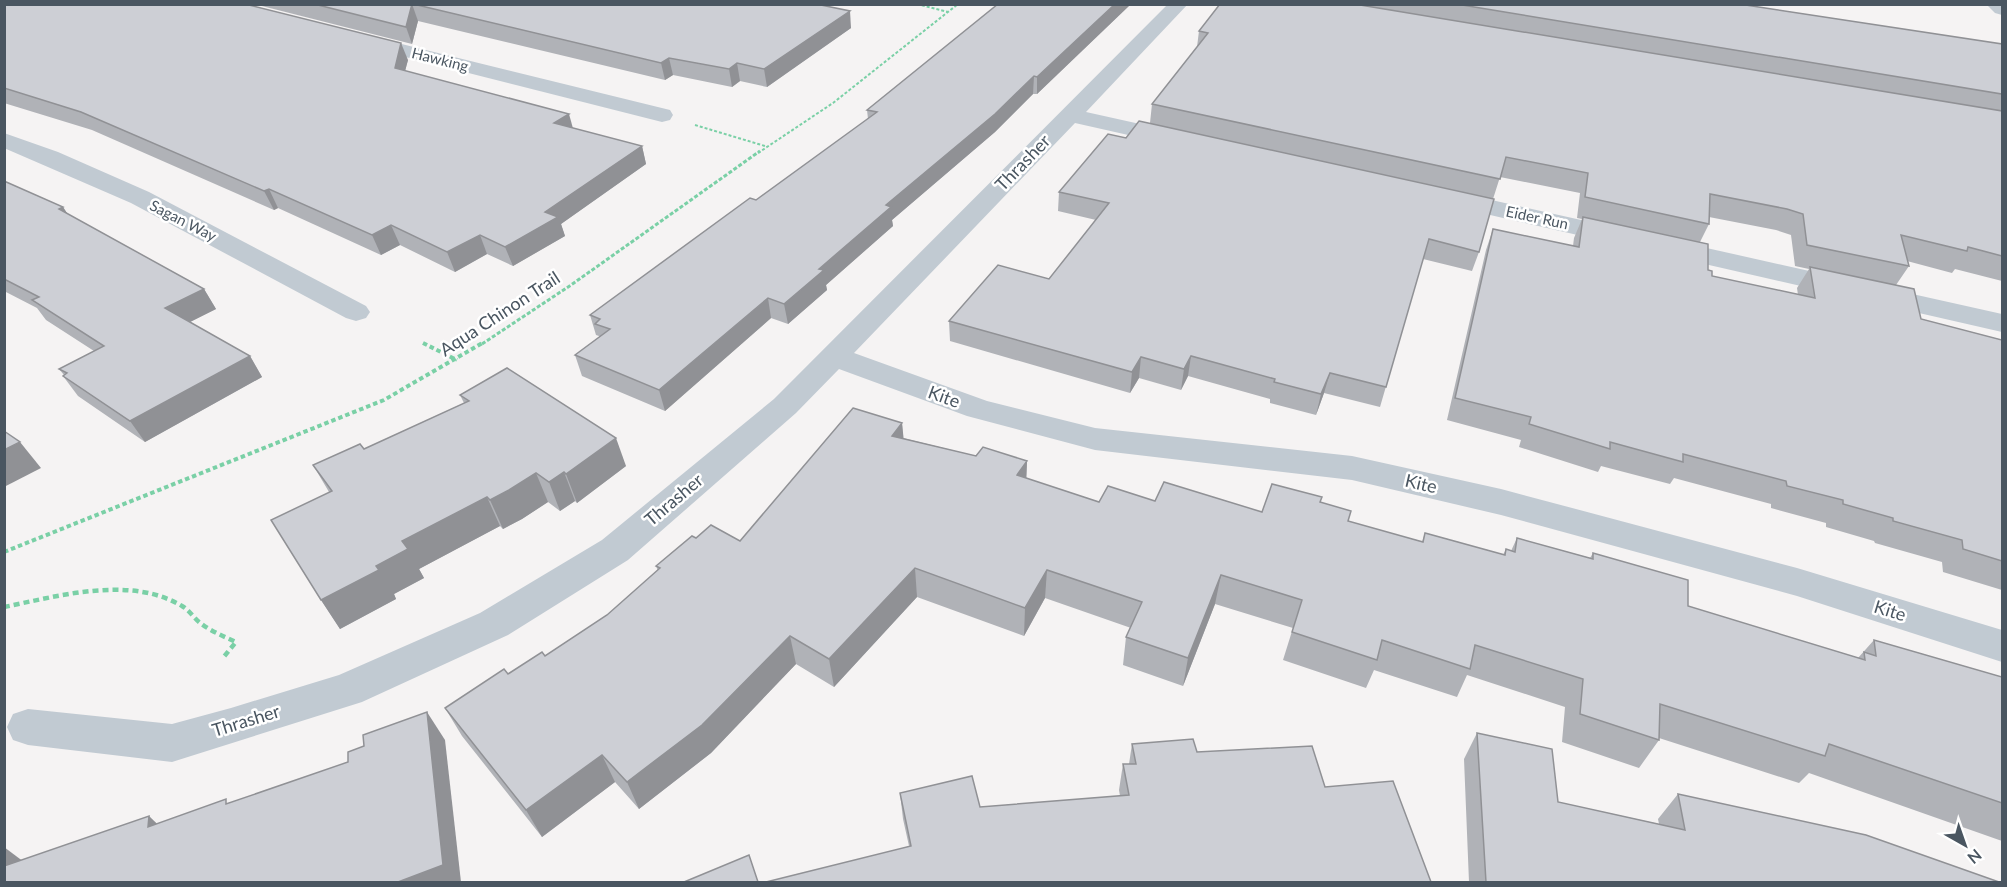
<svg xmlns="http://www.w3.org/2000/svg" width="2007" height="887" font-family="Lato,sans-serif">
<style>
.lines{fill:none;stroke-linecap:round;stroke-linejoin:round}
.path-far3{stroke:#7ad0a6;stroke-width:2;stroke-dasharray:3 2;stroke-linecap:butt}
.path-far2{stroke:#7ad0a6;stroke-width:3;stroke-dasharray:4 2;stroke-linecap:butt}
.path-far1{stroke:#7ad0a6;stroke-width:4;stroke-dasharray:4.5 3;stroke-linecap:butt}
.path{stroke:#7ad0a6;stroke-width:4.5;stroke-dasharray:6 4;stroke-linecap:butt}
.minor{fill:#c1cad2;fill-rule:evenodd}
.wall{fill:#b0b2b7;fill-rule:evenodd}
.shaded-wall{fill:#909195}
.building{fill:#cdcfd5;stroke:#909195;stroke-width:1.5}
.labels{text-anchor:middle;stroke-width:5;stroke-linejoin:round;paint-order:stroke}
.far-street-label{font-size:15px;fill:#4a5661;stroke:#fff}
.street-label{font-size:18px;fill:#4a5661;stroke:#fff}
</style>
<rect width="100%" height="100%" fill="#f5f3f3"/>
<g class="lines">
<g class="path-far3">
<polyline points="917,4 948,12"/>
<polyline points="695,125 765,146"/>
<polyline points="758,153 833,103 958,4"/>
</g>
<polyline class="path-far2" points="482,344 571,285 760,151"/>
<g class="path-far1">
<polyline points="423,343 457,360"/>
<polyline points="4,552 384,400 484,342"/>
</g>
<path class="path" d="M4,607C59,596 130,575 182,606C189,610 193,617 199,622C210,631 223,636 236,642L222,659"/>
<g class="minor">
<polygon points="1168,4 1188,4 1086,112 1185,134 1189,139 1185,144 1177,146 1075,123 854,353 987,401 1095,428 1352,456 1501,489 1797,568 2002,630 2002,662 1797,596 1501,515 1352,480 1095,450 967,416 839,369 796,413 628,560 508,635 362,702 172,762 28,745 13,740 7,727 13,714 28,709 172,724 231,708 339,675 480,613 602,540 774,399"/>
<polygon points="1986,4 2002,4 2002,15 1995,13"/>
<polygon points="361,34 670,110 673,115 670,120 662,122 354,44 351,40 354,36"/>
<polygon points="4,133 58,152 149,192 366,306 370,312 366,318 356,321 346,318 131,203 4,148"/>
<polygon points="1447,190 2002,314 2002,332 1438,203 1434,198 1438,193"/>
</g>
</g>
<g class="wall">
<polygon points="4,4 408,60 405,71 572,128 642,146 646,164 561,224 565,236 513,266 487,254 455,272 400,245 381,255 278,208 274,210 92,130 4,103"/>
<polygon points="254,4 816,4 851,28 767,87 740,81 732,87 673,75 665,80 418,21 412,44"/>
<polygon points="1131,4 1037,94 1033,94 995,132 892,220 893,226 826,285 827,290 788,324 771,318 665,411 582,376 575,355 599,338 599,336 596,335 590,315 756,200 868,119 867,110"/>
<path d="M1220,4H1739L2002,44V281L1955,269L1952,273L1907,261L1909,266L1896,285L1921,319L2002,340V590L1943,572L1942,562L1875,543L1874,541L1826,527V523L1771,508V504L1674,478L1670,484L1601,466L1598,472L1519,447L1521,440L1447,420L1486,250L1493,229L1573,246L1574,238L1582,219L1577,218L1580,193L1500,177L1493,199L1479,252L1472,271L1423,259L1380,407L1324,393L1316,415L1270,403V399L1188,376L1181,390L1139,378L1130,393L950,341L949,321L1049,279L1096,220L1058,211L1059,192L1126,138L1150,123L1152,104L1197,47L1199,31ZM1709,217L1776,230L1791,235L1795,266L1809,269L1797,288L1798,295L1712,276L1708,270L1700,242L1709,224Z"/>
<polygon points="4,181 63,207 68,215 204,289 216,309 190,322 250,356 262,377 145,442 78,396 63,376 64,375 59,369 94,351 46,320 37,308 4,291"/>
<polygon points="460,395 626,466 577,503 575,501 560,511 548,502 522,519 503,529 500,526 419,569 424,578 394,594 396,599 340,629 321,600 329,492 313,465 364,449 464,403"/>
<polygon points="902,423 903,438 976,456 1027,461 1026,478 1099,502 1155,501 1262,512 1321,502 1348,521 1422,542 1425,533 1503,555 1506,549 1511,551 1517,538 1590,558 1593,553 1688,606 1858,658 1874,640 2002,677 2002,841 1809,773 1799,783 1659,738 1659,740 1639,768 1562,742 1565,707 1467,675 1457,697 1374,670 1366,688 1283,660 1293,628 1215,604 1183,686 1123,665 1126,637 1131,628 1045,598 1024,636 917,597 834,687 796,664 711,753 639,809 615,782 542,837 462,736 445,708 545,656 607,615 658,571 656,566 696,538 740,541"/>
<polygon points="1477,733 1558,802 1659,824 1658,819 1678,794 1999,882 1469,882 1464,759"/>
<polygon points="1132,744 1197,752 1325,787 909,846 903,819 900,793 980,807 1120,796 1119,790 1123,764 1129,764"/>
</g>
<g class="shaded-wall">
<polygon points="412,4 418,21 412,44 406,27"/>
<polygon points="1115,4 1131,4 1037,94 1037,77"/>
<polygon points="850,11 851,28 767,87 764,69"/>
<polygon points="401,43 408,60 401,86 395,68"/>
<polygon points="669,58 673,75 665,80 661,63"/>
<polygon points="737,63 740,81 732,87 729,69"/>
<polygon points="1034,76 1033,94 995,132 892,220 893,226 826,285 827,290 788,324 784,304 819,269 886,205"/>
<polygon points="569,114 574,132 554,123"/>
<polygon points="642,146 646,164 561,224 565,236 513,266 505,247 545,212"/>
<polygon points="269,189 278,208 274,210 264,191"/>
<polygon points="63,207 76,227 59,209"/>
<polygon points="391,225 400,245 381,255 372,235"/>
<polygon points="480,235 487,254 455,272 447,252"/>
<polygon points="204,289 216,309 178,328 165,308"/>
<polygon points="768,298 771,318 665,411 659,390"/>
<polygon points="250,356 262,377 145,442 130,421"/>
<polygon points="1191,356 1188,376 1181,390 1184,369"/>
<polygon points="1141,357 1139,378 1130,393 1132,372"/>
<polygon points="1330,373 1324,393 1316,415 1321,394"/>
<polygon points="902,423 905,452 892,436"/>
<polygon points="616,438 626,466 577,503 566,474"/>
<polygon points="20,442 41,468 4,487 4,450"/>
<polygon points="1027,461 1026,489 1017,475"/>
<polygon points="564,472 575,501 560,511 549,482"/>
<polygon points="536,473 548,502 522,519 503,529 490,500"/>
<polygon points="487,497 500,526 419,569 424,578 394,594 396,599 340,629 321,600 376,566 402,541"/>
<polygon points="915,568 917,597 834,687 829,659"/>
<polygon points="1047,570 1045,598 1024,636 1025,608"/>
<polygon points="1221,575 1215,604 1183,686 1188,658"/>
<polygon points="790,636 796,664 711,753 639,809 627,782"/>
<polygon points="427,712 445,740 461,882 398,882"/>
<polygon points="602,755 615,782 542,837 526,810"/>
<polygon points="149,816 177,843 148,827"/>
<polygon points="4,847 36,871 4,878"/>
</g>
<g class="building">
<polygon points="4,4 245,4 401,43 395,68 569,114 554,123 642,146 545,212 558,217 505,247 480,235 447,252 391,225 372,235 269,189 264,191 81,112 4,88"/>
<polygon points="314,4 412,4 406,27"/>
<polygon points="413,4 816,4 850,11 764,69 737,63 729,69 669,58 661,63"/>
<polygon points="998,4 1115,4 1037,77 1034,76 995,114 886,205 891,207 819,269 824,270 784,304 768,298 659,390 575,355 610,329 595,324 600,319 590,315 750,198 756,200 877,112 867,110"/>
<polygon points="1220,4 1354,4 2002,111 2002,256 1968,247 1967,251 1901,235 1909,266 1807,245 1803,214 1787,209 1710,194 1709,224 1585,197 1588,173 1506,157 1500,179 1152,104 1208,33 1199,31"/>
<polygon points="1456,4 1739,4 2002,44 2002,94"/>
<polygon points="1139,121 1494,199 1479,252 1429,239 1386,387 1330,373 1321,394 1274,382 1275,379 1191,356 1184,369 1141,357 1132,372 949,321 998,265 1049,279 1109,203 1059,192 1108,134 1126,138"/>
<polygon points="4,181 63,207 59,209 204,289 165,308 250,356 130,421 63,376 67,373 59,369 104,346 32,300 39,297 4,279"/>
<polygon points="1583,217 1708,244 1708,270 1712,271 1712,276 1815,298 1810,267 1914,289 1921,319 2002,340 2002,561 1963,549 1962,540 1893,521 1893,518 1843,504 1843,500 1787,486 1786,481 1683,454 1683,462 1610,442 1610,449 1529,424 1531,417 1455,398 1493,229 1579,247"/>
<polygon points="507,368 616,438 566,474 564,472 549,482 536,473 509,490 490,500 487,497 402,541 408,549 376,566 379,570 321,600 271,520 332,491 313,465 360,444 364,449 469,401 460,395"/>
<polygon points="853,408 902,423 892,436 976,456 983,447 1027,461 1017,475 1099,502 1108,486 1155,501 1164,482 1262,512 1272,484 1322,497 1320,502 1351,511 1348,521 1423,542 1425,533 1505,555 1506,549 1515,552 1517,538 1593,559 1593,553 1688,580 1688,606 1865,660 1864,652 1876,656 1874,640 2002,677 2002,803 1829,744 1825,756 1660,704 1659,740 1580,714 1583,679 1475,645 1470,669 1382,640 1377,660 1292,632 1302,600 1221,575 1188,658 1126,637 1142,602 1047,570 1025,608 915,568 829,659 790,636 702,725 627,782 602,755 526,810 445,708 504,669 508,674 542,652 545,656 607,615 660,568 656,566 692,536 696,538 711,525 740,541"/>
<polygon points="4,431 20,442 4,450"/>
<polygon points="427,712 443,865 398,882 4,882 4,866 149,816 148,827 226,799 226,804 348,762 348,752 364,746 363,735"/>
<polygon points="1477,733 1552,749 1558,802 1685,830 1678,794 1866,835 1999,882 1486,882"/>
<polygon points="1193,739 1197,752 1312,746 1325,787 1393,781 1431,882 766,882 911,846 900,793 972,776 980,807 1129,795 1123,764 1136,764 1132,744"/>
<polygon points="749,855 758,882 684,882"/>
</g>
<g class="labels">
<g class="far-street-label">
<text transform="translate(440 60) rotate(14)" y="5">Hawking</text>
<text transform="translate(1537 218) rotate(12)" y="5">Eider Run</text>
<text transform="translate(183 221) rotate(27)" y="5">Sagan Way</text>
</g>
<g class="street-label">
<text transform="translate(1023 163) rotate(-46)" y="6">Thrasher</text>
<text transform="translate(500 314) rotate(-33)" y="6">Aqua Chinon Trail</text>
<text transform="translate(944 397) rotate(20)" y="6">Kite</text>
<text transform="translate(1421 484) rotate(13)" y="6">Kite</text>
<text transform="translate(674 500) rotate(-40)" y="6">Thrasher</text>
<text transform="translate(1890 611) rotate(17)" y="6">Kite</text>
<text transform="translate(246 721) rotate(-17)" y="6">Thrasher</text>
</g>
</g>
<rect width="2007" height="887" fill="none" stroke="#4a5661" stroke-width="12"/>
<g transform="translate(1965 845) rotate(140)" stroke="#ffffff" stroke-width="4.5" paint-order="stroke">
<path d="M0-4.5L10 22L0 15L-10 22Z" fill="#4a5661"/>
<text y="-9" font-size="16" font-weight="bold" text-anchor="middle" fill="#4a5661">N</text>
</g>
</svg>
